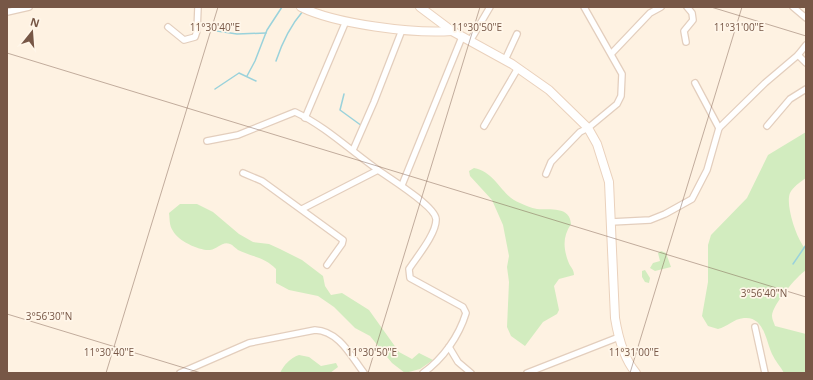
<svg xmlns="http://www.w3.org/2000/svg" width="813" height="380" font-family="'Open Sans',sans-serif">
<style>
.green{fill:#d2ecbf}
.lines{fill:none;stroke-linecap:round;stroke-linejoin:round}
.stream{stroke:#9ad2db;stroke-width:1.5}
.street-casing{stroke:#e3cebd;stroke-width:8}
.secondary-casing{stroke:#ead1bc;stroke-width:10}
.street{stroke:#fff;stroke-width:5.5}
.secondary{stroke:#fff;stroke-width:8}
.ticks{fill:none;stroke:#775746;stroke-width:1;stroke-opacity:0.45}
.ticks-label{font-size:10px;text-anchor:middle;fill:#775746;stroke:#fff6e9;stroke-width:3.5;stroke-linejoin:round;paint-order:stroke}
</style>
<rect width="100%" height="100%" fill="#fef2e2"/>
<g class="green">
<path d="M806,132V178C800,182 793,187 790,193C785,204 797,241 806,249V270C797,276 772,305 772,316C772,319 774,323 775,326L806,334V373H784C781,367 775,361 772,354C766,341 764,316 744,318C733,319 727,327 718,329L708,326L702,316L708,282V245L711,235L747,198L768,155Z"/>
<path d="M474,168C496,172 502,197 520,203C525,205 531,208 537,209C550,210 570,206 571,224C563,236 563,247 568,261C570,267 574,269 574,275L559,279L554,286L559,310L557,314L543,322L525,346L511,336L507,327L509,282L507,267L509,256L503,225L492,200L470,176L469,171Z"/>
<path d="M180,204H197L213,212L239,234L253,242L269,244L280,249L302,260L323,276L325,286L331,295L342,293L369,310L399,352L412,359L419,353L433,360L420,369L405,373L392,363L370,336L355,328L334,307L318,296L289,290L276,283V269C265,257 252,257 238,250C235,248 233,245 230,244C222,241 218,249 210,250C200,251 178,241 173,231C169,225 170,220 169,213Z"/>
<polygon points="661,251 666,253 671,267 655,271 650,268 653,263 660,261 658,253"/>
<polygon points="645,270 650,278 649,283 645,282 642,277 642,271"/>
<path d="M299,355L309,357L321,366L336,363L338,367L330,373H280C284,365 290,358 299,355Z"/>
</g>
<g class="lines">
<g class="stream">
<polyline points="217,31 237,34 266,33"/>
<path d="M276,61C282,43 290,26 303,11"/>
<polyline points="247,76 255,61 267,30 282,7"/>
<polyline points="215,89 239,73 256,81"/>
<polyline points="344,94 340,110 362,126"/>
<polyline points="793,264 806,245"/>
</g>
<defs>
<g id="street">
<polyline points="793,7 806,18"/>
<polyline points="7,12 29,7"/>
<polyline points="168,27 184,40 195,37 197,31 198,7"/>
<polyline points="470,41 490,7"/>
<polyline points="686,42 684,31 693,20 692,13 687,7"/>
<polyline points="612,53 650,13 661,7"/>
<polyline points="798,55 806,63"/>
<polyline points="505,60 517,34"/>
<polyline points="695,83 719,128"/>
<polyline points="305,118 346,21"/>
<polyline points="484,126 518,68"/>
<polyline points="767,126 790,99 806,89"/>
<path d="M207,141L238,135L295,112C325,126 351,151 378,170C389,178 435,206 436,219C437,233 416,258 409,269L410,278L463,307L466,313C459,336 443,359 423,373"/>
<polyline points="353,150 374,102 402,30"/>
<polyline points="243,173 262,181 343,240 342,244 327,265"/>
<polyline points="546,174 551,162 580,132 588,128 617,104 621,96 622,74 584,7"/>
<polyline points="402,185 462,37"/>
<polyline points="302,209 378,170"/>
<polyline points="611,222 650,220 665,214 692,199 707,170 719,128 765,83 798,55 806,45"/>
<polyline points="755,327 765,373"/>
<polyline points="449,347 458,362 471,373"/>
<path d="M180,373L249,343L315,330C339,331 351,356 364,373"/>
<polyline points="527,373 619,337"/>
</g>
<g id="secondary">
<path d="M301,7C335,24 414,34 452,31"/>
<path d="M420,7L452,31L512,64L549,90L588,128L597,144L609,182L615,318C618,336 624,359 636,373"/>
</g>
</defs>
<use href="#street" class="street-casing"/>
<use href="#secondary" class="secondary-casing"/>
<use href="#street" class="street"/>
<use href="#secondary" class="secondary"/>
</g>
<path class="ticks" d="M711,7L806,36M7,53L806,297M7,314L201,373M106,373L218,7M368,373L480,7M630,373L742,7"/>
<g class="ticks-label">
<text x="215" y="31">11°30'40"E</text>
<text x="477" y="31">11°30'50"E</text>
<text x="739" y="31">11°31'00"E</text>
<text x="764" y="297">3°56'40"N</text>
<text x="49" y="320">3°56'30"N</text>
<text x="109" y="356">11°30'40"E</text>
<text x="372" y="356">11°30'50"E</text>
<text x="634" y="356">11°31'00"E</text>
</g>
<rect width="813" height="380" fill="none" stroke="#775746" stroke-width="16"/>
<g transform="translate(32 32) rotate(17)" stroke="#fff6e9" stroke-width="3" paint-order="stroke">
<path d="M0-3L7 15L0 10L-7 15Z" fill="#775746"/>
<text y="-6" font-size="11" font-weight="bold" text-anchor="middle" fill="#775746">N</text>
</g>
</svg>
